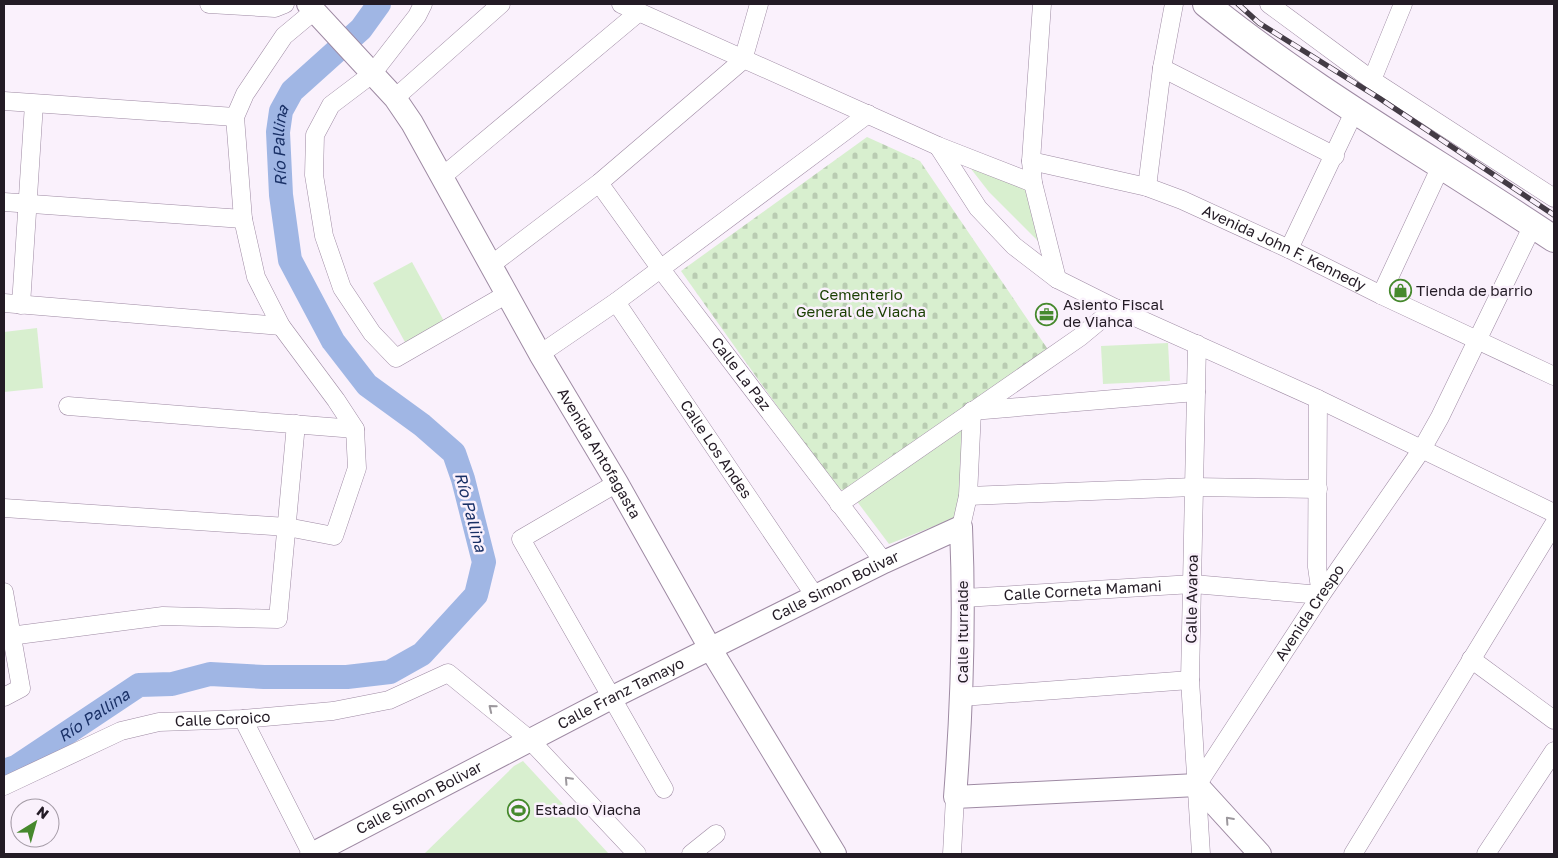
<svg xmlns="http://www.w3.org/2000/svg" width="1558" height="858" font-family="'Golos Text',sans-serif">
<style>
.cemetery{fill:url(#cemetery-stones)}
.park{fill:#d8efcf}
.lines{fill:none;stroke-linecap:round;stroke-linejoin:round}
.river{stroke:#a0b6e4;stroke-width:24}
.minor-casing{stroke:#9e8aa3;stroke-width:19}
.major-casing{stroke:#9e8aa3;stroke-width:24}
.highway-casing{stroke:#9e8aa3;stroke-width:28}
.minor{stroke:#fff;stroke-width:18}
.major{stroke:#fff;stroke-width:22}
.highway{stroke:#fff;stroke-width:26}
.rail-casing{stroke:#433b45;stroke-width:5.5}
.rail{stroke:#faf1fc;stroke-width:4;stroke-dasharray:11;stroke-linecap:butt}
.oneway{stroke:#9c989d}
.labels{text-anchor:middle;stroke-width:5;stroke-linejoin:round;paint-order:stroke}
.street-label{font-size:15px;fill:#231b25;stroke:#faf1fc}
.poi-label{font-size:15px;fill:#231b25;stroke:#faf1fc;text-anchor:start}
.park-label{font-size:15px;fill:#193e00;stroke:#faf1fc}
.water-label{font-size:16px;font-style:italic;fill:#193066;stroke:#faf1fc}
</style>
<defs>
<pattern id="cemetery-stones" width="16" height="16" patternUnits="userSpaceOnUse" patternTransform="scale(1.25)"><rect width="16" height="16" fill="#d8efcf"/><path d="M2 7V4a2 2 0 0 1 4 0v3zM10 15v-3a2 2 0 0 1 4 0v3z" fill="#b9ccb2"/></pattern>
</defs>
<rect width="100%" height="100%" fill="#faf1fc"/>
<polygon class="cemetery" points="867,137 920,161 1049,351 844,491 834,486 681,271"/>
<g class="park">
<polygon points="968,165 1032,192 1045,248 989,192"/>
<polygon points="412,262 445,323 406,344 373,283"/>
<polygon points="37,328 43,388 4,392 4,332"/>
<polygon points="1168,343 1170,381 1103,384 1101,346"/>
<polygon points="963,428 960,516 889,544 853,496"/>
<polygon points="523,761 609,854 424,854 514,766"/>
</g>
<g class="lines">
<path class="river" id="s1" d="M4,771L16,767L139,685L172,684L210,674L264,677H347L390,672L422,654L476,595L484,562L463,479L454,453L422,425L367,385L333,341L290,260L281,195L278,132L281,111L292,91L361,29L379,4"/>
<defs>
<g id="minor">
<polyline points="209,4 275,8 285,4"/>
<polyline points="423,4 417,16 372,74 331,105 315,135 314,175 324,236 342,288 372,333 396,358 507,294"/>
<polyline points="621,4 938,146 1033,183"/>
<polyline points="1042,4 1031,161 1033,183 1057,279"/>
<polyline points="1269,4 1372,80 1554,198"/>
<polyline points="1162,68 1335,156"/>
<polyline points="1372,80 1403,4"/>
<polyline points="395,98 501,4"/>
<polyline points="4,101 235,117"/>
<polyline points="938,146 978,208 1014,246 1057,279 1115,308 1318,399 1554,513"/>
<path id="s2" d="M1031,161L1147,187L1182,200L1289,249L1381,295L1554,376"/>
<polyline points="443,176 639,12"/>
<path id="s3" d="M599,183L660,268L884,562"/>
<polyline points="1147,187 1162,68 1174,4"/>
<polyline points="4,202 243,219"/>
<polyline points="1289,249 1355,110"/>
<polyline points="491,265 599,183 743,60 759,4"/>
<polyline points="1381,295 1441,166"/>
<path id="s4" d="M616,302L815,596"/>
<polyline points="4,303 281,326"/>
<polyline points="21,305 34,104"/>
<polyline points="1197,344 1190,680 1201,854"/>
<polyline points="540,354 616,302 868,114"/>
<polyline points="68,406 355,429"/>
<polyline points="972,411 1196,392"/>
<polyline points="617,483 521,539 664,789"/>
<polyline points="968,496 1194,487 1318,489"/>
<polyline points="839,504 1080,337 1115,308"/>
<polyline points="4,508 287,527 334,536 357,468 355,429 336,400 281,326 256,277 243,219 235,117 245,94 284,36 314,11"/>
<polyline points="961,527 968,496 972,411"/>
<polyline points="4,592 21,688 4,697"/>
<path id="s5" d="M964,598L1193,584L1321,595L1317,567L1318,399"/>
<polyline points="10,636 163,616 278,619 296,424"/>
<polyline points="1471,659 1554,720"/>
<polyline points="962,697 1190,680"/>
<polyline points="243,719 311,853 309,854"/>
<path id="s6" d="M1197,785L1321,595L1422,449L1440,417L1533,225"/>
<path id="s7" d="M4,786L121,731L159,722L243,719L333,711L389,700L448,673L529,739L637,854"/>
<polyline points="691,854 716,834"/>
<polyline points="952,854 955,797"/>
<polyline points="1353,854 1554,524"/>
<polyline points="1486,854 1554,751"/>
</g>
<g id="major">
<path id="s8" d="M308,4L395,98L412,123L540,354L617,483L710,648L835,854"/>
<path id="s9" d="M312,854L611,698L884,562L961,527C965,618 962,707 955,797L1197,785L1260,854"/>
</g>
<path id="highway" d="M1206,4C1315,92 1438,161 1554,239"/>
</defs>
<use href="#minor" class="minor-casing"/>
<use href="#major" class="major-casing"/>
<use href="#highway" class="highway-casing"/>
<use href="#minor" class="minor"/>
<use href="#major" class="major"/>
<use href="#highway" class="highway"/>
<defs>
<polyline id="rail" points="1238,4 1259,23 1379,98 1554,215"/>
</defs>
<use href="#rail" class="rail-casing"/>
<use href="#rail" class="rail"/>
</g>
<defs><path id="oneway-chevron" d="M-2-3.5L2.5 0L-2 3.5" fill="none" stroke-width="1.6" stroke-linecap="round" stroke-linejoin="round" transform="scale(1.25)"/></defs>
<g class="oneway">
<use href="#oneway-chevron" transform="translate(492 708) rotate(-141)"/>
<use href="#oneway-chevron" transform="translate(568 780) rotate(-133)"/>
<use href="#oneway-chevron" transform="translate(1229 820) rotate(-132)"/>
</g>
<defs>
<symbol id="shop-ring" viewBox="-11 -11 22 22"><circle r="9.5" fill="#faf1fc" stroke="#46892d" stroke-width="1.5"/><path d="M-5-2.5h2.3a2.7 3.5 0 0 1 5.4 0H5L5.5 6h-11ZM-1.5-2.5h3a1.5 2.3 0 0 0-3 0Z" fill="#46892d"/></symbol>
<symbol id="office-ring" viewBox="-11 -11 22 22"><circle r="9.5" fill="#faf1fc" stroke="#46892d" stroke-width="1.5"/><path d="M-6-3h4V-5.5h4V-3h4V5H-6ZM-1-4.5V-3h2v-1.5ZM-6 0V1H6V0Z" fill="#46892d"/></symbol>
<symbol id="stadium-ring" viewBox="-11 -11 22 22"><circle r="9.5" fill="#faf1fc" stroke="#46892d" stroke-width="1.5"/><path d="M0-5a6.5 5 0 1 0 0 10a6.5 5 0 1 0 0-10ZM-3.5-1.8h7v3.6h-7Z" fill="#46892d"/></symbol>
</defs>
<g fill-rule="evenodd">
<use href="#shop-ring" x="1388" y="278" width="25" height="25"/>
<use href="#office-ring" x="1034" y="302" width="25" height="25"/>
<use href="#stadium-ring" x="506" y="798" width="25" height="25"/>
</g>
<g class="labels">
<g class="street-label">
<text dy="5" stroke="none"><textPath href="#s2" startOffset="269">Avenida John F. Kennedy</textPath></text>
<text dy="5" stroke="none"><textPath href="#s3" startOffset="238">Calle La Paz</textPath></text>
<text dy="5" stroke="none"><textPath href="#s4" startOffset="178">Calle Los Andes</textPath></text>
<text dy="5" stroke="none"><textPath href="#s8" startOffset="538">Avenida Antofagasta</textPath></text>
<text dy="5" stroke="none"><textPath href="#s9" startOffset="588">Calle Simon Bolivar</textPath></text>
<text dy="5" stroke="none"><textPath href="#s5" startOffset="119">Calle Corneta Mamani</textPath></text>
<text transform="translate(1192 599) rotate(-89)" y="5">Calle Avaroa</text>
<text dy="5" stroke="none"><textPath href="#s6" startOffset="206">Avenida Crespo</textPath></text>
<text transform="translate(963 632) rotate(-90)" y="5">Calle Iturralde</text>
<text dy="5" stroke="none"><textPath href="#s9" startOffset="348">Calle Franz Tamayo</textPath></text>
<text dy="5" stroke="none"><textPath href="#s7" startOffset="232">Calle Coroico</textPath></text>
<text dy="5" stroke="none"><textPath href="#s9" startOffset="121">Calle Simon Bolivar</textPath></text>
</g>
<g class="poi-label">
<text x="1416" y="296">Tienda de barrio</text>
<text x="1063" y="310">Asiento Fiscal<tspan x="1063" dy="17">de Viahca</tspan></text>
<text x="535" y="815">Estadio Viacha</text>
</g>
<g class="park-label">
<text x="861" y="300">Cementerio<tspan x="861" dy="17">General de Viacha</tspan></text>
</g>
<g class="water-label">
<text dy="6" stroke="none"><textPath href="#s1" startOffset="1050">Río Pallina</textPath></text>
<text transform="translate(471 512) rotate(75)" y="6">Río Pallina</text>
<text dy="6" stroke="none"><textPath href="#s1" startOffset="106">Río Pallina</textPath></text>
</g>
</g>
<rect width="1558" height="858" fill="none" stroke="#231b25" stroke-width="10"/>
<g transform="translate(35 823) rotate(37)"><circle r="24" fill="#faf1fc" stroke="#a49ba6"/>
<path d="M0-4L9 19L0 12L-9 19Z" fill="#46892d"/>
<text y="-8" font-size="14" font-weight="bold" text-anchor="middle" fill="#231b25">N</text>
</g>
</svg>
